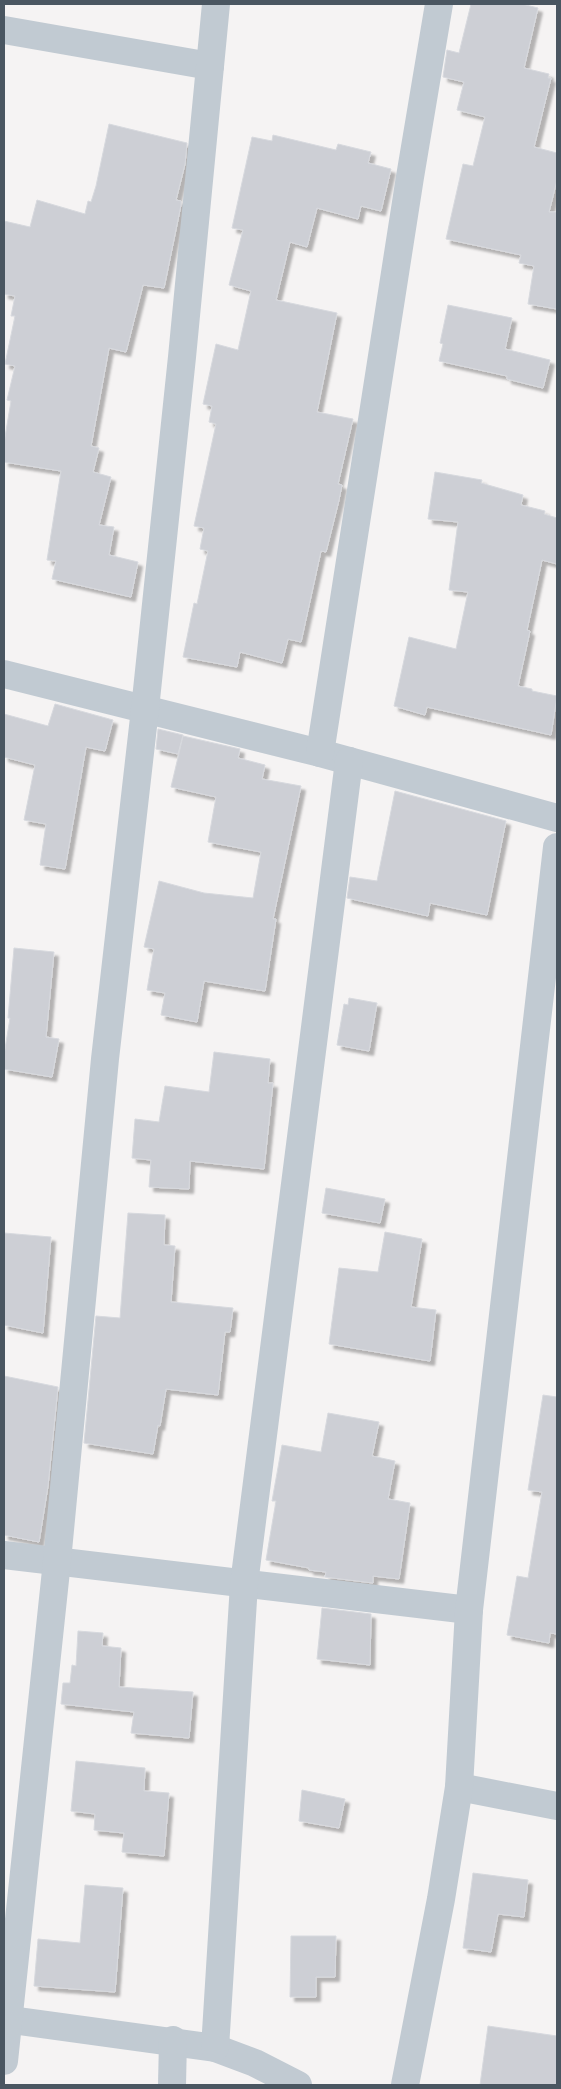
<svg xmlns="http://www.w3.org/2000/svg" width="561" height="2089" font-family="Helvetica,sans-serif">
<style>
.building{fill:#cdcfd5;stroke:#d7d9de;filter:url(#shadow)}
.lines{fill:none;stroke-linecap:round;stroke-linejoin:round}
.minor{stroke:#c1cad2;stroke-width:28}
</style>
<defs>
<filter id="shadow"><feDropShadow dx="4.5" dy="4.5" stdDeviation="1" flood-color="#0004"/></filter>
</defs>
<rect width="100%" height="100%" fill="#f5f3f3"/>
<g class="building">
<polygon points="471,4 522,4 538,8 524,68 549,74 548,78 551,78 534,147 557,153 557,180 549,212 557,212 557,309 528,304 534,266 519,263 521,255 446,239 463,164 473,166 485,117 457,110 464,82 443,77 447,50 459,53"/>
<polygon points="109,124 187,143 185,164 176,200 181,201 181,205 164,288 143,285 126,352 109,348 91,446 99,448 93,472 111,477 99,525 114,527 109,555 138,562 131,597 52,579 56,561 47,560 61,471 4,462 4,443 11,401 7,400 15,366 5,364 15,316 11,316 15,296 4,294 4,221 30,227 37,200 85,214 88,201 91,202 96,186"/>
<polygon points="273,135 336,150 338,144 371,152 368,163 391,169 381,211 361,206 358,219 317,208 307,247 290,242 276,300 337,313 317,412 353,419 338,484 342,485 339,500 326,552 321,551 301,642 288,639 282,663 240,652 237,667 183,657 194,603 197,604 208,551 200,549 204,528 194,526 216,424 209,422 212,406 203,404 216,344 238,350 251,291 229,285 243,230 232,228 252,137 272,141"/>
<polygon points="448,305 512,318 505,349 550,360 543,388 507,379 507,376 439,361 443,344 440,343"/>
<polygon points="435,472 482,480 481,483 523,495 521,505 545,511 544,514 557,518 557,564 542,560 527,630 530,631 518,686 532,689 532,691 557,696 551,735 427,707 425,715 394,706 409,637 456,649 468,592 449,590 458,522 428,519"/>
<polygon points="55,704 113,720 105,751 86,747 65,869 40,865 46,824 24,820 35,765 4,757 4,714 48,726"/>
<polygon points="158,729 183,735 178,754 156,749"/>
<polygon points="183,736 240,749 238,758 265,765 262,779 301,786 273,919 276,919 265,991 204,981 197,1022 161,1015 165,993 147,990 154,949 144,947 159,881 204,893 253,898 261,852 208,842 216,797 171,787"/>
<polygon points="395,791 506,821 487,915 430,903 428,916 347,898 350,877 377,881"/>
<polygon points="14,948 54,952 46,1037 59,1039 52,1077 4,1069 4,1055 10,1018 8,1018"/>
<polygon points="349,998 377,1003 369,1051 337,1045 344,1004 348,1005"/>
<polygon points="214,1052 270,1059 268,1083 273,1083 264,1169 190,1161 189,1189 149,1187 151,1160 132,1158 135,1119 159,1122 165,1086 209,1092"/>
<polygon points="326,1188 385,1199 380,1223 322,1213"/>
<polygon points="128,1213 165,1215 164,1245 175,1246 171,1302 233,1308 230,1332 225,1332 218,1395 166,1389 160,1426 158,1425 153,1454 84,1443 96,1316 120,1318"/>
<polygon points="385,1232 422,1239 411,1307 436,1310 430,1361 329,1344 339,1268 378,1272"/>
<polygon points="4,1233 51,1237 43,1333 4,1325"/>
<polygon points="4,1376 58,1387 48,1486 39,1542 4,1535"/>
<polygon points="543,1395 557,1397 557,1634 550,1633 549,1643 507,1635 517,1576 528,1578 542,1492 528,1490"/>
<polygon points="328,1413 379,1422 372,1456 395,1461 388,1499 410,1503 399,1579 373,1576 373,1583 325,1577 326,1572 309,1570 309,1568 266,1560 276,1501 272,1501 282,1445 321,1452"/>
<polygon points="322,1608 371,1614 370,1665 317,1659"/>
<polygon points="78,1631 103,1633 102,1646 121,1648 119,1687 193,1692 189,1738 131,1733 134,1712 61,1704 63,1683 70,1683 72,1665 76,1666"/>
<polygon points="76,1761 145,1768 144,1791 169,1793 164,1856 122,1852 124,1833 94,1830 95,1814 71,1811"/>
<polygon points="302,1790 345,1799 339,1828 299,1821"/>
<polygon points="473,1873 528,1880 524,1917 498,1914 491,1952 463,1948"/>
<polygon points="85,1885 123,1888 115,1992 34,1986 38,1939 80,1943"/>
<polygon points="291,1936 336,1936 335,1977 316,1977 316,1997 290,1997"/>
<polygon points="488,2026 557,2036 557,2085 480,2085"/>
</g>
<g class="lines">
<g class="minor">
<polyline points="4,30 210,66"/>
<polyline points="4,674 320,753 557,818"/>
<polyline points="320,753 410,177 439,4"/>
<polyline points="4,1555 469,1610"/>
<polyline points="459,1787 557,1806"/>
<polyline points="4,2019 215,2048 255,2063 298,2085"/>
<polyline points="215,2048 244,1584 349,761"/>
<polyline points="4,2061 57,1561 105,1059 145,709 182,357 216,4"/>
<polyline points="172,2085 173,2040"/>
<polyline points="405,2085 441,1899 459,1787 469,1610 557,847"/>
</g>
</g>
<rect width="561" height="2089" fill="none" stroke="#4a5661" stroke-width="10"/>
</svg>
